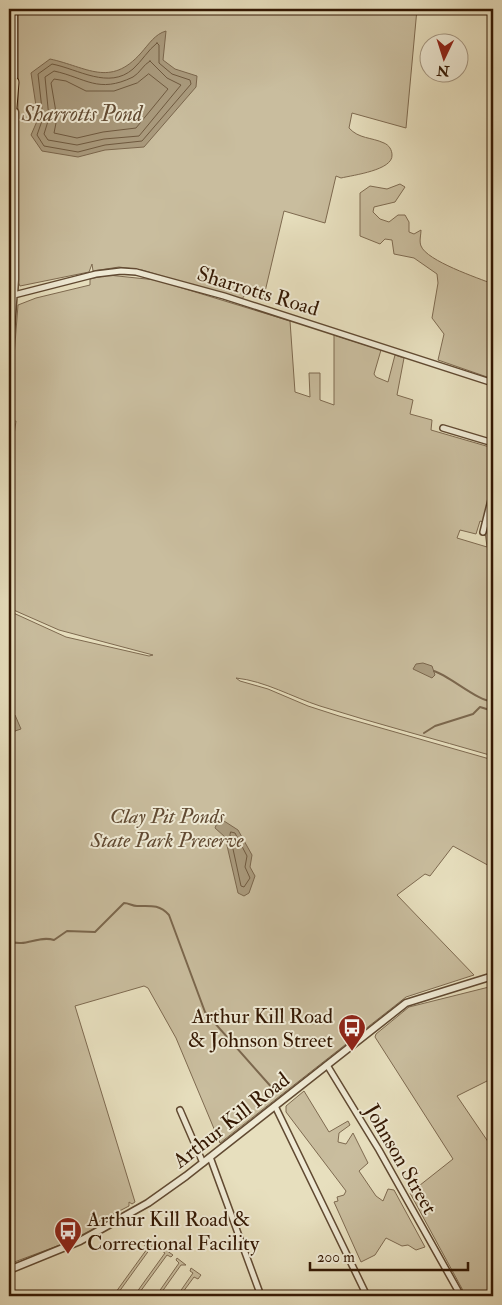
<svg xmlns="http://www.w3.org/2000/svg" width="502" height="1305" font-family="'IM FELL Double Pica',serif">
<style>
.green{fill:#c9bd9e;stroke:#7e6a50}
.water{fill:#aa9b7e;stroke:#7b674d}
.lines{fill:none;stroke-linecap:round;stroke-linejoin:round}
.shore{stroke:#6f5a40;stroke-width:1}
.stream{stroke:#7b674d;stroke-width:2}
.minor-casing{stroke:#614a32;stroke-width:8}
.tertiary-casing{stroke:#614a32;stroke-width:9}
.motorway-casing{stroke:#341803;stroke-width:11}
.minor{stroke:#efead5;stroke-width:5}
.tertiary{stroke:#efead5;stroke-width:6}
.motorway{stroke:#e7dfbe;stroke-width:9}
.labels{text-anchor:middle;stroke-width:4;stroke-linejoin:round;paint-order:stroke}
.street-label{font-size:21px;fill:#341803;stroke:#efead5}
.park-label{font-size:21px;font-style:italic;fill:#614a32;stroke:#efead5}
.poi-label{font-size:21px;fill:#341803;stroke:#efead5;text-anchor:end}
.water-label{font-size:22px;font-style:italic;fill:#634c34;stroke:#efead5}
</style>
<rect width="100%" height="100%" fill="#e7dfbe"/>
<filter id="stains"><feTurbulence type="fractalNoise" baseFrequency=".004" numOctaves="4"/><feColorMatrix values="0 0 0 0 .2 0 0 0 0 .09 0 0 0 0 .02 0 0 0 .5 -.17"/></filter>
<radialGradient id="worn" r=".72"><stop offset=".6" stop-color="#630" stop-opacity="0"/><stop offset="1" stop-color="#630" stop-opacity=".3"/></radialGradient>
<g class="green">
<path d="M18,9H417L406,128L352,113L349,128C359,139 371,137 384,143C389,145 392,150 392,155C393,170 354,175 341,178L336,176L325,223L284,211L264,296L247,292L242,299H238L142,270L119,267L93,271L92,264L89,272L20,286L18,282Z"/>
<polygon points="10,167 9,286 9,168"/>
<path d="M400,184L405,187L395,202L374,207L373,212L380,219L389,222L398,215H405L409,222V232L414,234L421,230C421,235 419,241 421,246C427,261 478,278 493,284V379L438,360L444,334L432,318L438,283L437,274L414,258L394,254L392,240L385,239L380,244L360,236V193L370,186L387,189Z"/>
<path d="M108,275L156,280L290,321L295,392L310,397L309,373H320V400L334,405V335L381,350L374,374L376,377L388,382L395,355L404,358L397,395L413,400L410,414L432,420L431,430L493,448V482L483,522L480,521L476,534L460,530L457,538L487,547L485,531L493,501V756C435,739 377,724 320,706C292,697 265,681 236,678L240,681L268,689L308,706L339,716L493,760V868L453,846L430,876L425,874L397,895L474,975L406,997L220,1143L176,1038L148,988L144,986L75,1006L135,1202L132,1204L129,1202V1206L100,1221L95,1228L68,1242L9,1264V611L66,637L149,656L153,655L59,630L9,608V471L16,421H10L9,433V421L18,305L36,298L90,285V279Z"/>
<polygon points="493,986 493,1078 457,1096 493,1149 493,1296 466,1296 410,1193 453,1159 375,1037 376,1034 409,1007"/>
<polygon points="304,1091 329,1132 348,1121 350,1125 339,1133 338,1142 346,1144 353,1133 368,1163 359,1171 376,1196 383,1201 388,1189 394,1190 425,1247 416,1250 408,1245 402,1246 386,1238 375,1255 361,1262 334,1202 338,1201 337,1197 344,1195 346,1191 286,1112 286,1106"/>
<polygon points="149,1242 155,1242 116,1296 113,1296 147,1249 144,1245"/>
<polygon points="163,1248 173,1255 171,1257 167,1255 137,1296 134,1296 165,1253 162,1251"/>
<polygon points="177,1258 186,1265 181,1265 159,1296 156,1296 179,1263 176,1260"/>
<polygon points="191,1268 201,1275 198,1279 194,1277 180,1296 177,1296 193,1273 190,1271"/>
</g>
<g class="water">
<path d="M166,31L163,60L175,69L197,76L196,87L144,147L105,150L78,157L42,151L31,135L38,119L31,73L50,59C87,67 110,88 141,53C149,44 155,34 166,31Z"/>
<polygon points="423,663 432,666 435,675 432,678 413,669 416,664"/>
<polygon points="9,714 15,715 21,729 15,731 9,743"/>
<polygon points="224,821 238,830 252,855 250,867 255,876 249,893 244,896 238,893 225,837 215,828 217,823"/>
</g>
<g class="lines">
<g class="shore">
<path d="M157,43L159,45V63L172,74L190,80L191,84L142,141L105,145L78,152L44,146L37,135L43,118L38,74L52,64C78,69 109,90 133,69C142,61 148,50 157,43Z"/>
<path d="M150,61L167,78L181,85L139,136L104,139L77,145L48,140L44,134L49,118L45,77L54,71C86,78 98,94 133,77C140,73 143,65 150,61Z"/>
<polygon points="149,74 168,89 136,128 103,132 77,138 54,133 57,118 51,83 54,79 66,81 86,91 114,91 137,83"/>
<polygon points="231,832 235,833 247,856 245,867 250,878 244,887 241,886 230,835"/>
</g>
<g class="stream">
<path d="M434,671C450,676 480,703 493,701"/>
<polyline points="424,733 435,726 473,714 480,707 493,711"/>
<path d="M9,941C25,948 38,935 54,940L67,931L95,932L124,903C129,903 132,906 137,906C150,906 159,904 169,915L205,1012L274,1090"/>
</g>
<defs>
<g id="minor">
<polyline points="9,367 14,295 96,274 121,271 136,272 224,296 493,383"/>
<polyline points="443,428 493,443"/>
<polyline points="483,532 493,492"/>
<polyline points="327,1065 379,1150 461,1296"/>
<polyline points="275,1106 367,1296"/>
<polyline points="180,1110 203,1163"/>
<polyline points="210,1157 261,1296"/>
</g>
<g id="tertiary">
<polyline points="14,9 14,85"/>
<polyline points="9,296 14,295 15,280 15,112"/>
<polyline points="9,1270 80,1241 148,1203 186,1176 406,1003 493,976"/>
</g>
<polyline id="motorway" points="9,146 14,82"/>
</defs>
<use href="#minor" class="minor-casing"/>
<use href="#tertiary" class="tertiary-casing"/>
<use href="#motorway" class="motorway-casing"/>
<use href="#minor" class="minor"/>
<use href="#tertiary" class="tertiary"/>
<use href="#motorway" class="motorway"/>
</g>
<defs>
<symbol id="bus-pin" viewBox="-11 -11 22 30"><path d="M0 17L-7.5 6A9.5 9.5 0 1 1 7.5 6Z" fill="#8f2418" stroke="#efead5"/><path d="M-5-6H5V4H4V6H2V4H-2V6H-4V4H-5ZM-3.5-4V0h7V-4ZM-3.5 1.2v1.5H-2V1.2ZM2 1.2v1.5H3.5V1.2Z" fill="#fff"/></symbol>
</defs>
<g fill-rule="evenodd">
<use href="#bus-pin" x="336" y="1012" width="32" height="43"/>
<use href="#bus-pin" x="52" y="1215" width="32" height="43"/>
</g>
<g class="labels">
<g class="street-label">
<text transform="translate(258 291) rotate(17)" y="7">Sharrotts Road</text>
<text transform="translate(231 1120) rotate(-38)" y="7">Arthur Kill Road</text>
<text transform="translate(401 1159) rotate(60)" y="7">Johnson Street</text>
</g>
<g class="park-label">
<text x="167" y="823">Clay Pit Ponds<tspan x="167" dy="24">State Park Preserve</tspan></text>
</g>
<g class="poi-label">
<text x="333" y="1023">Arthur Kill Road<tspan x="333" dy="24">&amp; Johnson Street</tspan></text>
<text x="87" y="1226" text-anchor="start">Arthur Kill Road &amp;<tspan x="87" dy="24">Correctional Facility</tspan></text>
</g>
<g class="water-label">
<text x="82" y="121">Sharrotts Pond</text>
</g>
</g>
<rect width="502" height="1305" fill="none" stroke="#e7dfbe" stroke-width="30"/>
<rect x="10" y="10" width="482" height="1285" fill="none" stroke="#341803" stroke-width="2.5"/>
<rect x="15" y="15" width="472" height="1275" fill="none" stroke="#341803"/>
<g transform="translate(444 58) rotate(184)"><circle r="24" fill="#efead5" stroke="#a49681"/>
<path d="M0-4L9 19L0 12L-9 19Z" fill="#8f2418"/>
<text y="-8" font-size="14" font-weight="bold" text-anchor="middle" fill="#341803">N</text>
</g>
<path d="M310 1262v8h158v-8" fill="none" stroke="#341803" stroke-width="2.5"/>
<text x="317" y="1262" font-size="15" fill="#341803" stroke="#efead5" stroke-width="4" paint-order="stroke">200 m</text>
<rect width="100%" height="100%" filter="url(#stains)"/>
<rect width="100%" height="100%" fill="url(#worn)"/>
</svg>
